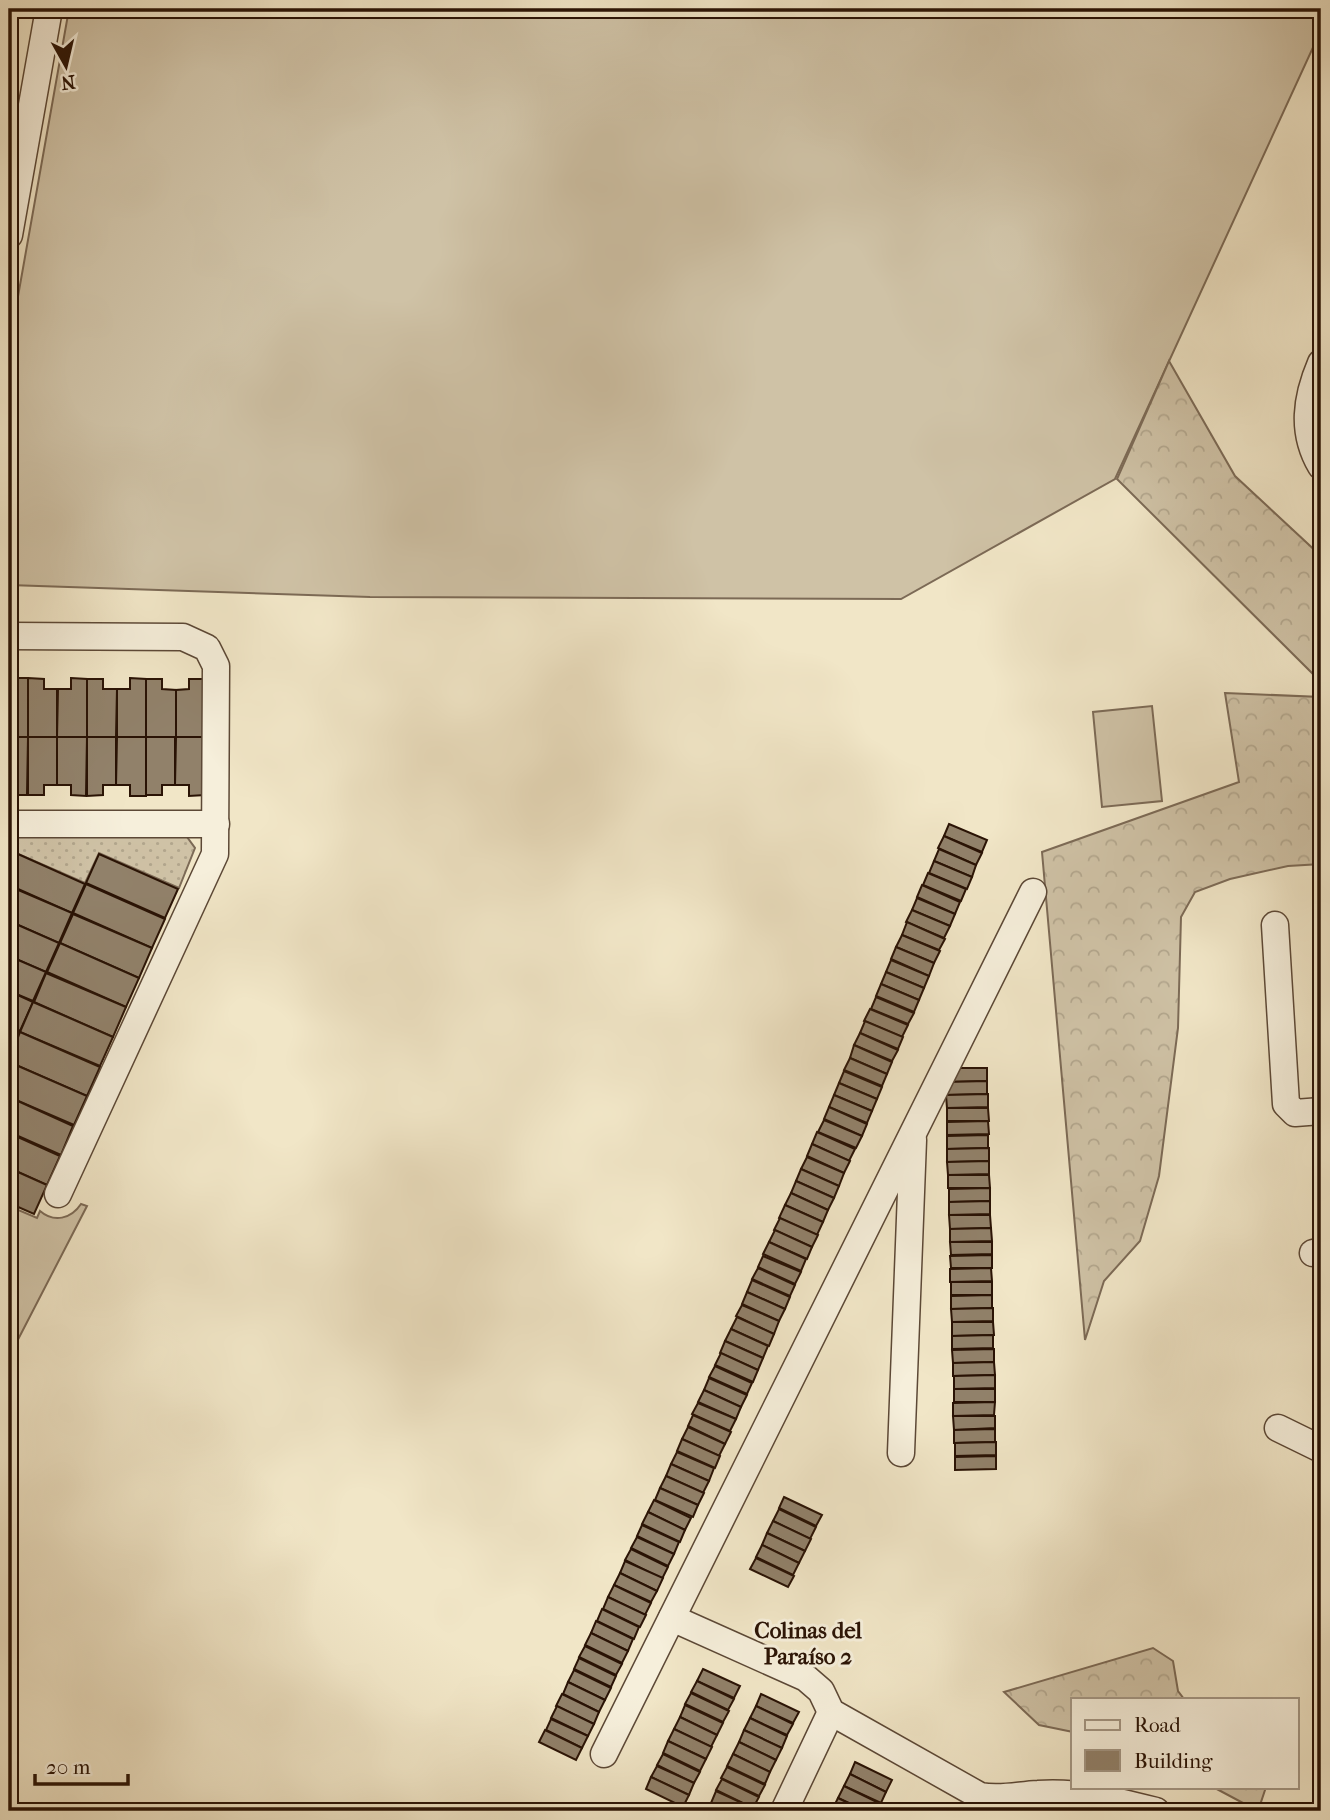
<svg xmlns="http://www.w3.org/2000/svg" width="1330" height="1820" font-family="'IM FELL French Canon',serif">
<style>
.grass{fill:#cfc2a6;stroke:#7c6a56;stroke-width:2}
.forest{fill:url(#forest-crowns);stroke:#7c6a56;stroke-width:2}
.garden{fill:url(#garden-dots);stroke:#7c6a56;stroke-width:2}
.building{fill:#91816a;stroke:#2a1305;stroke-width:2}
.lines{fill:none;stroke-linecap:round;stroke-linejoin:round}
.street-casing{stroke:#5c4836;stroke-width:29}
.street{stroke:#f6efdb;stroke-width:26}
.labels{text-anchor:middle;stroke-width:6;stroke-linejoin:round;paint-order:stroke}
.neighbourhood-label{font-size:23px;font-weight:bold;fill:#2a1305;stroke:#f6efdb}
</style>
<defs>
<pattern id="forest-crowns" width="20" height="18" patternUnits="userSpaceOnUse" patternTransform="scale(1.75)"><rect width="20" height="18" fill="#cfc2a6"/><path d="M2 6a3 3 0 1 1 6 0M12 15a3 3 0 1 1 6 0" fill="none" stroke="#b2a68d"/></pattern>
<pattern id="garden-dots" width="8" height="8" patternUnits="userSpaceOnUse" patternTransform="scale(1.75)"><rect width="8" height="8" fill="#cfc2a6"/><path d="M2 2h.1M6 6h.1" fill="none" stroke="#b2a68d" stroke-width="1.8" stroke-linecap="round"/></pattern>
</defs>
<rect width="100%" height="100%" fill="#f1e6c7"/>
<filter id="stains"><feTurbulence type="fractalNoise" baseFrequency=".00286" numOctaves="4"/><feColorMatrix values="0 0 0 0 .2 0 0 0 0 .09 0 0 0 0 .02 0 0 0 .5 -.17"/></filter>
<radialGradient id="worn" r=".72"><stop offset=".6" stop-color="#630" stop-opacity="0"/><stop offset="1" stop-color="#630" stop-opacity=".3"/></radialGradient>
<g class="grass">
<polygon points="69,9 1321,9 1321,30 1115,479 901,599 370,597 9,585 9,347"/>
<polygon points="1152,706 1162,801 1102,807 1093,712"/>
<path d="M81,1204L87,1206L9,1357V1206L37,1218L40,1211C54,1223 71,1219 81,1204Z"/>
</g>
<g class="forest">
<polygon points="1169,361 1235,476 1321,556 1321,682 1117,479"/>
<polygon points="1225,693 1321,697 1321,864 1288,866 1230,879 1195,892 1181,917 1178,1028 1159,1176 1140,1241 1104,1281 1085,1340 1042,852 1239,782"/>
<polygon points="1153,1648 1173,1661 1178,1691 1184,1699 1073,1699 1073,1732 1039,1725 1004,1692"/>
<polygon points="1213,1787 1266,1787 1258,1811"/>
</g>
<polygon class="garden" points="14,836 187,837 195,848 179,888 99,853 85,883 9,850 9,842"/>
<g class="building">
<polygon points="12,678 28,678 28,737 9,737 9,689 12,689"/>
<polygon points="28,678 44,679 44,689 57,689 57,737 28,737"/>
<polygon points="71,678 87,679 87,737 57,737 58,689 71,689"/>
<polygon points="130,678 146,679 146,737 117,737 117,689 130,689"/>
<polygon points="87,679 103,679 103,689 117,689 116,737 87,737"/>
<polygon points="146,679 162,679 162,689 176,690 176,737 146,737"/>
<polygon points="189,679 205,679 205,737 176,737 176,690 189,689"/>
<polygon points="9,737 28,737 27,795 11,795"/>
<polygon points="28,737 57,737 57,785 44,785 44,795 28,795"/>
<polygon points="57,737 87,737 86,796 71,795 71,785 57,785"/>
<polygon points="87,737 116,737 116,785 103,785 103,795 87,796"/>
<polygon points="117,737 146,737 146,796 130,796 130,785 116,785"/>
<polygon points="146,737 175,737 175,785 162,785 162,795 146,795"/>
<polygon points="176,737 205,737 205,795 189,796 189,785 175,785"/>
<polygon points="949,824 987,840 982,852 944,836"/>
<polygon points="944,836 982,853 976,865 938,848"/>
<polygon points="939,849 976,865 972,877 934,861"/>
<polygon points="9,850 85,884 72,913 9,885"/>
<polygon points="99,854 178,889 165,918 86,883"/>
<polygon points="934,861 972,877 967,889 929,873"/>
<polygon points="928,873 966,889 961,901 923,885"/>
<polygon points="86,884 165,919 152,948 73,913"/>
<polygon points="922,885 960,902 955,914 917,897"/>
<polygon points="9,886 72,913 59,943 9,921"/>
<polygon points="917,898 955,914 950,926 912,910"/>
<polygon points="912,910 950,926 944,938 906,922"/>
<polygon points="73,914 152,948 139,978 60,943"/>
<polygon points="9,921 59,943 46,972 9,956"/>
<polygon points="907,922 945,939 939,950 902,935"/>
<polygon points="902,935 940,951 934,963 896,947"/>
<polygon points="60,943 139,978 126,1007 47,972"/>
<polygon points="896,947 934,963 929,976 891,959"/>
<polygon points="9,956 46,972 33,1001 9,991"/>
<polygon points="891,960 929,976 924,988 886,972"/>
<polygon points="886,972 924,988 919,1000 881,984"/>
<polygon points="46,973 126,1007 113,1037 34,1002"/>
<polygon points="881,984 919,1000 914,1012 876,996"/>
<polygon points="9,991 33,1002 20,1031 9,1026"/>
<polygon points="876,997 914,1013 908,1024 871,1009"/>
<polygon points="33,1002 113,1037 100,1066 20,1032"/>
<polygon points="870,1009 908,1025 902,1037 864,1021"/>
<polygon points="865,1021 903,1037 898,1049 860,1033"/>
<polygon points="9,1027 19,1032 9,1055"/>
<polygon points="20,1032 100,1067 87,1096 9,1062"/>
<polygon points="860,1033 898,1050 892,1061 854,1045"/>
<polygon points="854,1045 892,1062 887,1074 850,1058"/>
<polygon points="850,1058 887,1074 882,1086 844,1070"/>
<polygon points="9,1062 87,1096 74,1125 9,1097"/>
<polygon points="946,1068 987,1068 987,1081 946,1082"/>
<polygon points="844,1071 882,1087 877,1099 839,1083"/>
<polygon points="987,1081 987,1094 946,1095 946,1082"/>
<polygon points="839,1083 877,1099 872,1111 834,1095"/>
<polygon points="988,1094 988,1107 947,1108 946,1095"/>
<polygon points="834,1095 872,1111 867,1123 829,1107"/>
<polygon points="9,1097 73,1126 61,1155 9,1132"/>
<polygon points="829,1107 867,1124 862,1136 824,1119"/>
<polygon points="947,1108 988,1108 989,1121 947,1121"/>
<polygon points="824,1120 862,1136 856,1148 818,1132"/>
<polygon points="988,1121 989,1134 947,1135 947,1122"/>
<polygon points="817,1132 855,1149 849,1161 812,1144"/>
<polygon points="9,1133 60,1156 47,1185 9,1168"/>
<polygon points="988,1135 988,1148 947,1149 947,1136"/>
<polygon points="812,1144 850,1161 844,1173 807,1156"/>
<polygon points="989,1148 989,1161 947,1162 947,1149"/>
<polygon points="807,1157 844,1173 839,1186 801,1169"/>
<polygon points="989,1161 989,1174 948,1175 947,1162"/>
<polygon points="9,1168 47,1185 34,1214 9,1203"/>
<polygon points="801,1169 839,1186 834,1198 796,1181"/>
<polygon points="948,1175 989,1175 990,1188 948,1188"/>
<polygon points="796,1181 834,1198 828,1210 791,1193"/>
<polygon points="990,1188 990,1201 949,1202 949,1189"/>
<polygon points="791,1193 828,1210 823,1222 785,1205"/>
<polygon points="990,1201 990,1214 949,1215 949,1202"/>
<polygon points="785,1205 823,1222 817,1235 779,1218"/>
<polygon points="949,1215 990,1215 991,1228 950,1229"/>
<polygon points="780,1218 818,1235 812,1247 774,1230"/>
<polygon points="991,1228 992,1241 950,1242 950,1229"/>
<polygon points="775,1230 812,1247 807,1259 769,1242"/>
<polygon points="769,1242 806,1259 801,1271 763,1254"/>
<polygon points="950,1242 992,1242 992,1254 951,1255"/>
<polygon points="992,1255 992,1268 951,1268 950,1256"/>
<polygon points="763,1256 801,1272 795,1284 758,1267"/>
<polygon points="758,1268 795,1285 790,1296 752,1279"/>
<polygon points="991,1268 992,1281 950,1282 950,1269"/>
<polygon points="752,1280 790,1297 785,1309 747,1292"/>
<rect x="951" y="1282" width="41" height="13"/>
<polygon points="747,1292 785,1309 779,1321 742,1304"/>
<polygon points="992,1295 992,1308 951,1309 951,1296"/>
<polygon points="742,1305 779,1321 774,1334 736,1316"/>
<polygon points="993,1308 993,1321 952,1322 951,1309"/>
<polygon points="737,1317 774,1334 769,1346 731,1329"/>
<polygon points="952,1322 993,1322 994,1335 952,1336"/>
<polygon points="731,1329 768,1346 763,1358 725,1341"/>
<polygon points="993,1335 993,1348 952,1349 952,1336"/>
<polygon points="725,1341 763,1358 758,1370 720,1353"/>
<polygon points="994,1349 994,1362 953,1363 952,1350"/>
<polygon points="721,1353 758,1370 753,1382 715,1365"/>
<polygon points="994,1362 995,1375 953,1376 953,1363"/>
<polygon points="715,1366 752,1383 747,1394 709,1377"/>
<polygon points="995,1375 995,1388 954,1389 954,1376"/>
<polygon points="709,1378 747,1395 741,1407 704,1390"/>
<rect x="954" y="1389" width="41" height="13"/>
<polygon points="704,1390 741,1407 736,1419 698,1402"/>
<polygon points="995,1402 994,1415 953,1416 953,1403"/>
<polygon points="698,1403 736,1419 730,1431 692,1414"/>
<polygon points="693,1415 731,1432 725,1444 688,1426"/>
<polygon points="953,1416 995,1416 995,1428 954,1430"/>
<polygon points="688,1427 725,1444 719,1456 682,1439"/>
<polygon points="995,1429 995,1442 954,1443 954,1430"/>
<polygon points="682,1439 720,1456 715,1468 677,1451"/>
<polygon points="996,1442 996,1455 955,1456 955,1443"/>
<polygon points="677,1452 714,1468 709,1481 671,1464"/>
<polygon points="996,1456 996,1469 955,1470 955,1457"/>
<polygon points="671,1464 709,1481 703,1493 666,1476"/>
<polygon points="666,1476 704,1493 698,1505 660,1488"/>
<polygon points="660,1488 698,1505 693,1517 655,1500"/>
<polygon points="784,1497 822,1515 816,1526 779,1508"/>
<polygon points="654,1500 691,1518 685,1530 648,1512"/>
<polygon points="779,1509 816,1527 810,1539 773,1521"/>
<polygon points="648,1512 685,1530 680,1542 642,1524"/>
<polygon points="773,1521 811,1539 805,1551 767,1533"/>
<polygon points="642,1525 679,1542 674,1554 637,1536"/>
<polygon points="767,1533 805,1551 799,1563 762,1545"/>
<polygon points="637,1537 674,1554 668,1566 631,1548"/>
<polygon points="762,1545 799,1563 793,1575 756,1557"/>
<polygon points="631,1549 668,1567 662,1579 625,1560"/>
<polygon points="756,1558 794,1576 788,1587 750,1569"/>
<polygon points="625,1561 663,1578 657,1591 620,1573"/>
<polygon points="620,1573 657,1591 651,1602 614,1585"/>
<polygon points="614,1585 651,1603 645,1615 608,1597"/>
<polygon points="608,1597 646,1615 640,1627 603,1609"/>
<polygon points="602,1609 639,1627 634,1639 597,1621"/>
<polygon points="596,1621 633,1639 628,1651 591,1633"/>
<polygon points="591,1633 628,1651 622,1663 585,1645"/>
<polygon points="585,1646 622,1664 616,1675 579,1657"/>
<polygon points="579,1658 616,1676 611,1687 574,1669"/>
<polygon points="703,1669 740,1686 734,1698 697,1681"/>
<polygon points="574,1670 611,1688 605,1700 568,1682"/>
<polygon points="697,1681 734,1699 728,1710 691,1692"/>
<polygon points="568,1682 605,1700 599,1712 563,1694"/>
<polygon points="691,1693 729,1711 723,1722 685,1704"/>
<polygon points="562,1694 599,1712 594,1724 556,1706"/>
<polygon points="761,1694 799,1712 793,1723 756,1706"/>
<polygon points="685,1705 723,1723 717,1735 680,1717"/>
<polygon points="557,1706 594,1724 588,1736 551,1718"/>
<polygon points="756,1706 793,1724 787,1735 750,1718"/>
<polygon points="680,1717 717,1735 711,1747 674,1729"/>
<polygon points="750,1718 787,1736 782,1748 744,1730"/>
<polygon points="551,1719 588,1736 582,1748 546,1730"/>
<polygon points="674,1729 712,1747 706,1759 668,1741"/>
<polygon points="545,1730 582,1748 576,1760 539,1742"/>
<polygon points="744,1730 782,1748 776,1760 739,1742"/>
<polygon points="668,1741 706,1759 700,1771 663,1753"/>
<polygon points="739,1742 776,1760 770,1772 733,1754"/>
<polygon points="663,1754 700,1772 694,1783 657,1765"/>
<polygon points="733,1754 770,1772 765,1784 727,1766"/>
<polygon points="855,1762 892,1780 886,1792 850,1774"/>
<polygon points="657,1766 694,1783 689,1795 651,1777"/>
<polygon points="727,1767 765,1785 759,1796 721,1778"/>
<polygon points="850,1774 886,1792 881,1803 844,1786"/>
<polygon points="651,1777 689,1795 683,1807 646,1789"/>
<polygon points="722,1779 759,1797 753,1808 716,1790"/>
<polygon points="844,1786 881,1804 877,1811 866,1811 838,1798"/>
<polygon points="716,1791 753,1808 752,1811 728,1811 711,1803"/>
<polygon points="838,1798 865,1811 836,1811 832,1810"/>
</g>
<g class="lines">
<defs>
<g id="street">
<polyline points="9,235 49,9"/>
<path d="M1321,363C1306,398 1301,432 1321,466"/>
<polyline points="9,636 183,637 207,648 216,666 215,854 58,1194"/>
<polyline points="9,824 216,824"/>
<polyline points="1275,925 1286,1104 1295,1113 1321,1111"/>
<polyline points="1313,1253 1321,1251"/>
<polyline points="1278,1428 1321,1449"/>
<polyline points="901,1453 913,1140"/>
<path d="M672,1618L806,1678L821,1691L831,1712L980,1796C1000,1800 1018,1795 1038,1794C1079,1791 1117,1801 1156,1811"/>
<polyline points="604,1754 1033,892"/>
<polyline points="784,1811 831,1712"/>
</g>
</defs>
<use href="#street" class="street-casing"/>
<use href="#street" class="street"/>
</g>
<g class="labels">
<g class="neighbourhood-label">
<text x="808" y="1638">Colinas del<tspan x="808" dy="26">Paraíso 2</tspan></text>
</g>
</g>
<rect width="1330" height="1820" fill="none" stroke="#f1e6c7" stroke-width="35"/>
<rect x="10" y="10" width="1309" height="1799" fill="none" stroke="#2a1305" stroke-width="3.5"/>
<rect x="18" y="18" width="1295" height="1785" fill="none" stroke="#2a1305" stroke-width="2"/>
<rect x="1071" y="1698" width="228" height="91" fill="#f6efdb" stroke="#a49785" stroke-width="2"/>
<rect x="1085" y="1720" width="35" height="10" fill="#f6efdb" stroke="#a49785" stroke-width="2"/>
<text x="1134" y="1732" font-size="21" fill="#2a1305">Road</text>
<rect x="1085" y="1750" width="35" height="21" fill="#91816a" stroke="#a49785" stroke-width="2"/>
<text x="1134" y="1768" font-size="21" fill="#2a1305">Building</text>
<g transform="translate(66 66) rotate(172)" stroke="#f6efdb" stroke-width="5" paint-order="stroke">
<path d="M0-5L12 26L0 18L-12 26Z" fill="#2a1305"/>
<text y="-10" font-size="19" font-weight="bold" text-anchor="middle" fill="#2a1305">N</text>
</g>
<path d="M35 1774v10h93v-10" fill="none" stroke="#2a1305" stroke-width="3.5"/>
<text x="46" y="1774" font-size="21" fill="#2a1305" stroke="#f6efdb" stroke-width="5" paint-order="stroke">20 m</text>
<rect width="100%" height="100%" filter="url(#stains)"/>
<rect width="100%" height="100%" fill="url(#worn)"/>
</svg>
